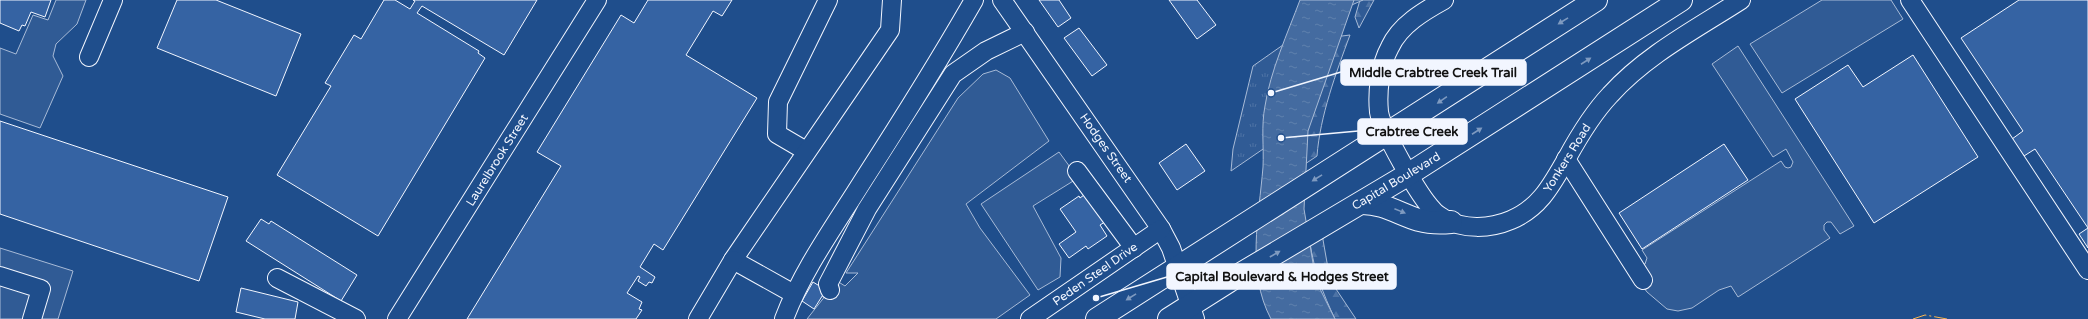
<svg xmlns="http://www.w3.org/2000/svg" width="2088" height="319" font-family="'Varela Round',sans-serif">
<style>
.forest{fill:url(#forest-firs);stroke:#a8bbd7}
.park{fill:url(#park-tufts);stroke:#a8bbd7}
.built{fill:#305b95;stroke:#a8bbd7}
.water{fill:url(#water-ripples);stroke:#a8bbd7}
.building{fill:#3563a3;stroke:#f2f6ff}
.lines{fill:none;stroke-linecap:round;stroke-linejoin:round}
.minor-casing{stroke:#f2f6ff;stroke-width:20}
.major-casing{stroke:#f2f6ff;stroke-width:24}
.minor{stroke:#1f4e8c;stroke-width:18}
.major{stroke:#1f4e8c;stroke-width:22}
.power{stroke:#ffb74d;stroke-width:1;stroke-dasharray:14 3 2 3;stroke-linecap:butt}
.oneway{fill:#7e9ac0}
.labels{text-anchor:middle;stroke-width:3;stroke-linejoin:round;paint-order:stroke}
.street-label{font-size:12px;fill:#f2f6ff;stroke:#1f4e8c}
.leader{fill:none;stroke:#f2f6ff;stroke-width:1.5}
.callout-dot{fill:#f2f6ff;stroke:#1f4e8c;stroke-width:1.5}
.callout{fill:#f2f6ff;stroke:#f2f6ff;stroke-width:1.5}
.callout-label{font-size:13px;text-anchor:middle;font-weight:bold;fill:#111}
</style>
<defs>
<pattern id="forest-firs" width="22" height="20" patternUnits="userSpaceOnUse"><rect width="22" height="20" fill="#305b95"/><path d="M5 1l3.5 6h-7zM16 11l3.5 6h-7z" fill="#4e73a5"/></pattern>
<pattern id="park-tufts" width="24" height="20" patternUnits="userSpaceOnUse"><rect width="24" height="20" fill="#305b95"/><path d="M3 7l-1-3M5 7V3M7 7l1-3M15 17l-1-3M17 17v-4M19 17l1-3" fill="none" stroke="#4e73a5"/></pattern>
<pattern id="water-ripples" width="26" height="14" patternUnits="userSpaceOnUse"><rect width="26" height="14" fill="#446ba0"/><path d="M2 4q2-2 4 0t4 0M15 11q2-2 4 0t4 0" fill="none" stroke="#5f81ae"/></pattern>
</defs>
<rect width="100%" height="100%" fill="#1f4e8c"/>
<g class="forest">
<polygon points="1360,0 1374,0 1359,28 1355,17"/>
<path d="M1350,35C1336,73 1320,116 1317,156L1305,164L1301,140L1334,37Z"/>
<path d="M1322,234L1329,274L1336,289L1356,319H1335C1323,294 1314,270 1310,243Z"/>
</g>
<polygon class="park" points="1331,0 1363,0 1320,19 1288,132 1231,171 1233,149 1253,66 1320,19"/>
<g class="built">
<polygon points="56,0 86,0 77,24 56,44 53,56 63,76 40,128 0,114 0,48 16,54 33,15 48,20"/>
<polygon points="1822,0 1891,0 1903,19 1782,93 1750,44"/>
<polygon points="1738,46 1854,226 1840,234 1831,222 1827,222 1824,225 1824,230 1830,238 1738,297 1731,286 1719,290 1692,308 1678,311 1667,309 1647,292 1630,270 1639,264 1645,264 1647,258 1642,250 1781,161 1785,167 1788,168 1791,167 1793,162 1786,149 1773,157 1712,64"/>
<polygon points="996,70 1010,78 1049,141 966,204 980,228 1030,295 996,319 807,319 837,281 845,286 858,273 846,273 958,98 983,74"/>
<polygon points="1059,152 1078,178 1033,206 1061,258 1060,277 1038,290 981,204"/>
<polygon points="0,248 73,271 58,319 0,319"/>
</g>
<path class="water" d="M1300,0H1354L1308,131L1304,209L1313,263L1321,291L1335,319H1271C1246,272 1259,217 1263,167C1264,147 1261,126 1265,106C1270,72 1288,32 1300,0Z"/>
<g class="building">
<polygon points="0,0 51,0 45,17 31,12 25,26 22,25 19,31 0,23"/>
<polygon points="177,0 216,0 301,34 276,96 157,48"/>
<polygon points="384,0 395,0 410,9 415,1 413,0 537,0 504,55 422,6 417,13 479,51 478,53 485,58 378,236 277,175 331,86 325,83 354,35 361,39"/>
<polygon points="648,0 732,0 722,16 713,11 686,55 757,98 663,250 654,244 640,267 655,277 652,283 649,282 646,286 638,281 640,277 638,276 627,293 642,302 639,309 642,310 636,319 467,319 561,166 537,152 621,15 634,23"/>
<polygon points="1039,0 1059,0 1071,18 1058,27"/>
<polygon points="1169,0 1197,0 1216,25 1197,39"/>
<polygon points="2019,0 2088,0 2088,228 2035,149 2024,156 2012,139 2023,131 1961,38"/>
<polygon points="1079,28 1107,65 1092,76 1064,38"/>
<polygon points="1913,55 1978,157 1874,223 1795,99 1848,65 1863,87"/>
<polygon points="0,121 228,197 199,281 0,214"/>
<polygon points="1186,144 1205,171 1177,190 1159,163"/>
<polygon points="1724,144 1748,180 1642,249 1619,213"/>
<polygon points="1088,192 1108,220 1100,225 1107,236 1088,249 1086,246 1069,258 1059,244 1076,232 1060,209 1079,196 1080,198"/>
<polygon points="261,219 269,224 271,221 357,275 341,301 246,241"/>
<polygon points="2088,228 2088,248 2079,234"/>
<polygon points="813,282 826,290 814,309 802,301"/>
<polygon points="241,288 298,302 295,319 265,319 236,312"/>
</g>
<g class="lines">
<defs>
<g id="minor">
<polyline points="1002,0 1161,229 1171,248 1195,319"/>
<path d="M1444,0C1424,11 1400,25 1390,47C1380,65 1377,92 1379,112C1382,131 1419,196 1433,210C1435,213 1440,216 1443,218C1463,230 1490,229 1511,220C1540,208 1552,184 1567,158C1579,136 1593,113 1610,95C1646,55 1696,29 1741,0"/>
<polyline points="1910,0 2088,270"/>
<polyline points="89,57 113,0"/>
<polyline points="806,151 777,134 778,102 828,0"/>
<polyline points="1566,159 1643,280"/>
<polyline points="1077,171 1134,248"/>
<polyline points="0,276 41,289 32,319"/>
<polyline points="277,278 356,319"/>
<polyline points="830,290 828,284 867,209 953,74 986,51 1025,32"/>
<polyline points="794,294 733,260 890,30 892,0"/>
<polyline points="397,319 597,0"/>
<polyline points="698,319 733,260"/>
<path d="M784,319C803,269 836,224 864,179C902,120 939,61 974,0"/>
<polyline points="1030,319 1161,229"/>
</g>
<g id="major">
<path d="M1362,203C1384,203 1399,214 1419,220C1430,223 1441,223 1451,222"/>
<path d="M1097,319C1263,213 1429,107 1596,0"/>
<polyline points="1169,319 1229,281 1409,174 1681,0"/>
</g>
</defs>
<use href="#minor" class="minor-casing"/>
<use href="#major" class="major-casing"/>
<use href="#minor" class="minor"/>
<use href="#major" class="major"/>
<polyline class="power" points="1913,319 1925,315 1947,319"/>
</g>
<defs><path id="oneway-solid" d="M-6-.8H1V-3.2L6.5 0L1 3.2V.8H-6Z"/></defs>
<g class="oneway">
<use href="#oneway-solid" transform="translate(1563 21) rotate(148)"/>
<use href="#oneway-solid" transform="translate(1586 61) rotate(-33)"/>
<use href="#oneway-solid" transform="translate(1442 100) rotate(145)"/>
<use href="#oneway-solid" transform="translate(1477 131) rotate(-33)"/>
<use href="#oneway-solid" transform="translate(1317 178) rotate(148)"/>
<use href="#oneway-solid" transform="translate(1400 211) rotate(22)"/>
<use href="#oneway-solid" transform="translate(1275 254) rotate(-30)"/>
<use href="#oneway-solid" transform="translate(1131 297) rotate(148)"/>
</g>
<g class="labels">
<g class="street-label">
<text transform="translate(1106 148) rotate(55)" y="4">Hodges Street</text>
<text transform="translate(1567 158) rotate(-58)" y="4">Yonkers Road</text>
<text transform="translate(497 160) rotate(-58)" y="4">Laurelbrook Street</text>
<text transform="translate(1396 181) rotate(-31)" y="4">Capital Boulevard</text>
<text transform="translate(1095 274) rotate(-35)" y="4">Peden Steel Drive</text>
</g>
</g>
<path class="leader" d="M1271 93L1341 72M1281 138L1358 131M1096 298L1167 277"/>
<g class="callout-dot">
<circle cx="1271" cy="93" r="4"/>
<circle cx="1281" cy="138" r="4"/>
<circle cx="1096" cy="298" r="4"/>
</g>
<g class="callout">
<rect x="1341" y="60" width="185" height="25" rx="4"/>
<rect x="1358" y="119" width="109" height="25" rx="4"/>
<rect x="1167" y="264" width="229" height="25" rx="4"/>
</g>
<g class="callout-label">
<text x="1433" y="77">Middle Crabtree Creek Trail</text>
<text x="1412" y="136">Crabtree Creek</text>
<text x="1282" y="281">Capital Boulevard &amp; Hodges Street</text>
</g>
</svg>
